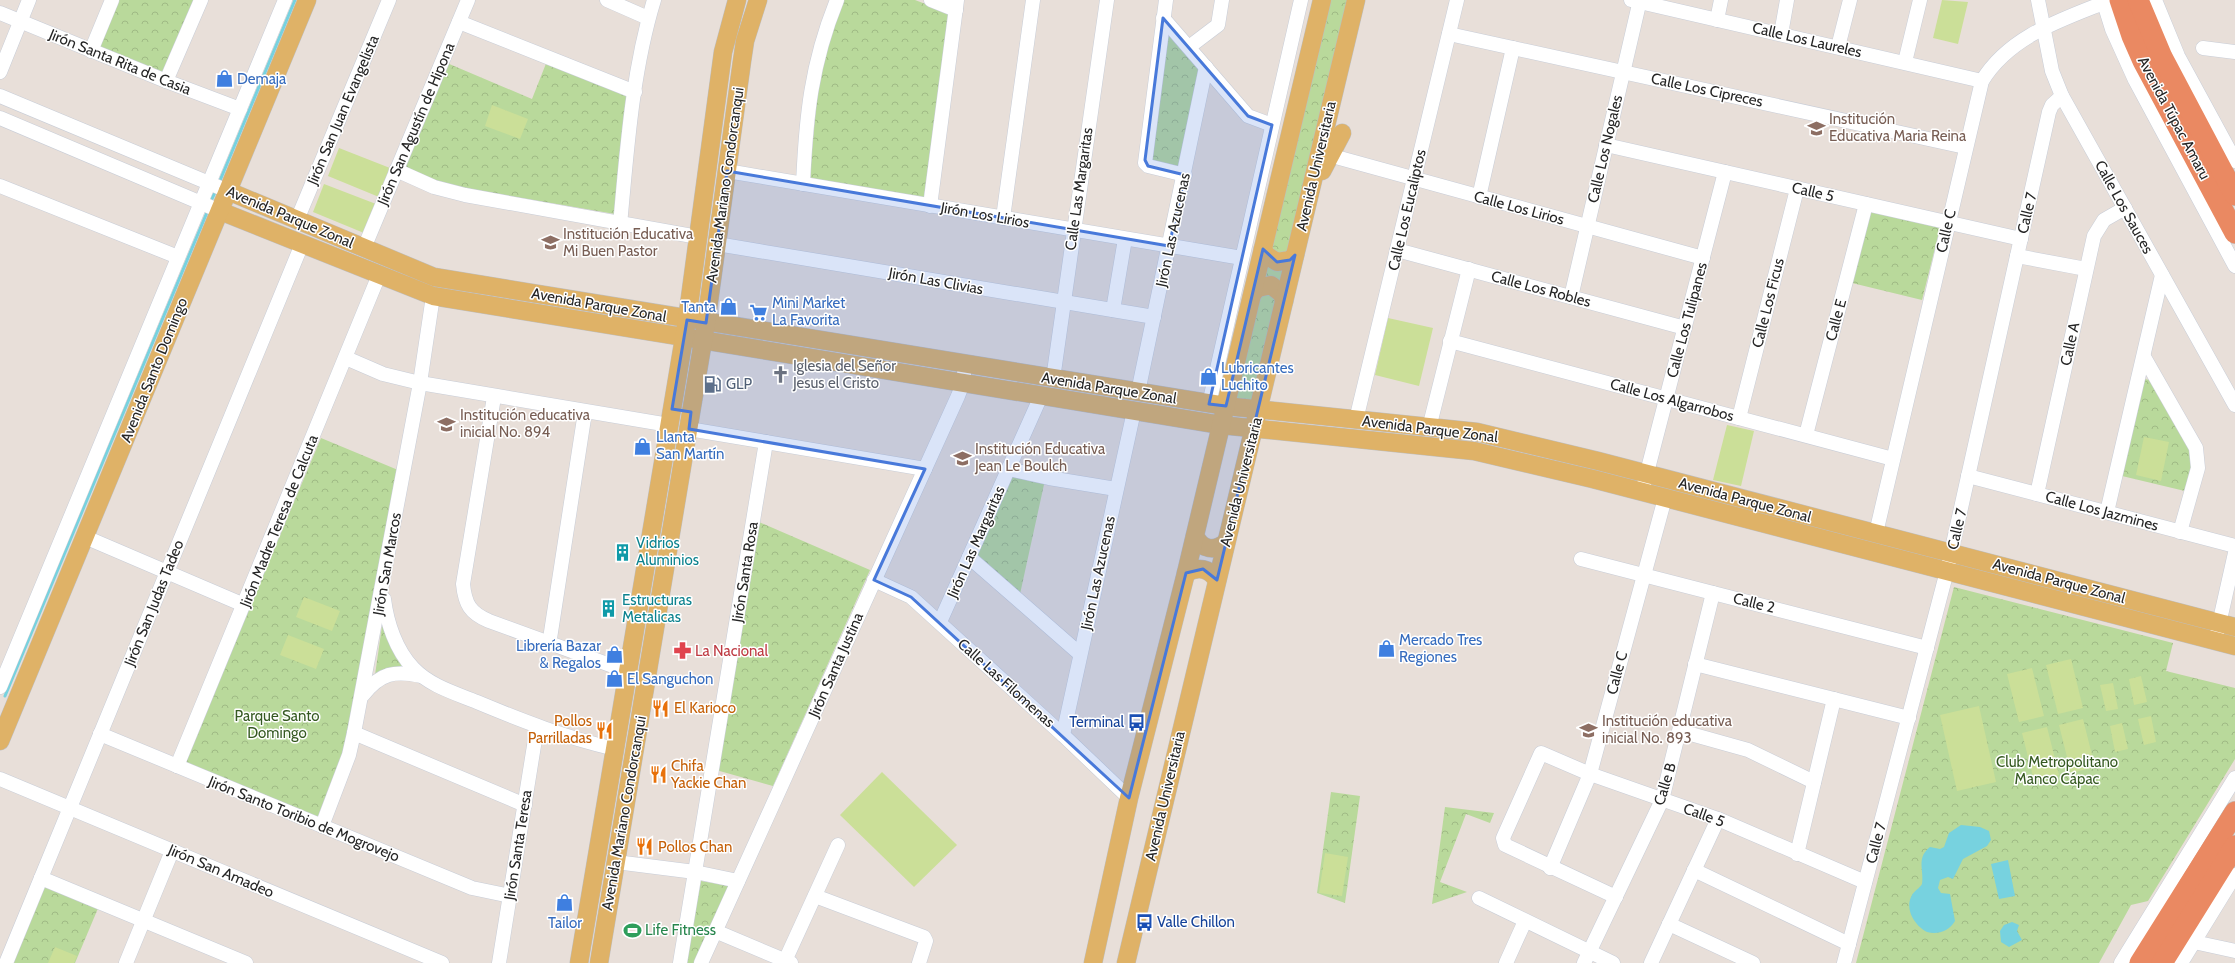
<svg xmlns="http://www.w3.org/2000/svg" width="2235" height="963" font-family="Cabin,sans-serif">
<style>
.park{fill:url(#park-crowns)}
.pitch{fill:#cbdf98}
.water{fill:#77d2df}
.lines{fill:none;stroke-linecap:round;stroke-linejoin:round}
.stream{stroke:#77d2df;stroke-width:3}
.minor-casing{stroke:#c8cdd7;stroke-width:15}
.major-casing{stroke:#bebebe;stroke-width:19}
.highway-casing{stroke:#bebebe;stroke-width:22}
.minor{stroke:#fff;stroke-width:14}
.major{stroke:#dfb267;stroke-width:18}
.highway{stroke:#ea8962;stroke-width:21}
.marked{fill:#4879da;fill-opacity:0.2;stroke:#4879da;stroke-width:3;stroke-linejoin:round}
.labels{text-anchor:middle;stroke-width:3;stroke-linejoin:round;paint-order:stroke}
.street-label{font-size:15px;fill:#262626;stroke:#fff}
.shop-label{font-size:15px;fill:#366cbe;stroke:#fff;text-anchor:start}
.education-label{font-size:15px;fill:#785e54;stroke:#fff;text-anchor:start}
.worship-label{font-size:15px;fill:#5b616d;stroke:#fff;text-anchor:start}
.service-label{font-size:15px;fill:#4e5e75;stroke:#fff;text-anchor:start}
.culture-label{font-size:15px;fill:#0d838f;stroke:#fff;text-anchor:start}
.health-label{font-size:15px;fill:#be3a42;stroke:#fff;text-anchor:start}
.food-label{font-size:15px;fill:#c56008;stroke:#fff;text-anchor:start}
.park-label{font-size:15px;fill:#355921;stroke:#fff}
.transit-label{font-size:15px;fill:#164399;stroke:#fff;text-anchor:end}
.leisure-label{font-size:15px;fill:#27864d;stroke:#fff;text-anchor:start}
</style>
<defs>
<pattern id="park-crowns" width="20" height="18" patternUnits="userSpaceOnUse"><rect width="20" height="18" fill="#b9d99b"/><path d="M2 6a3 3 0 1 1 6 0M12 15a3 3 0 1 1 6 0" fill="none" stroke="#9fba85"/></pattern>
</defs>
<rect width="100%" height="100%" fill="#e8dfd9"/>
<g class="park">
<polygon points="116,0 194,0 162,75 96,47"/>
<polygon points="842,0 915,0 949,13 924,198 809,181 820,64"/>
<polygon points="1326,0 1351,0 1256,405 1232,401"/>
<polygon points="1167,34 1201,67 1179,167 1150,161"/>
<polygon points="547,61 629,94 615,214 462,188 441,183 404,167 447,63 532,99"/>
<polygon points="1870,211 1940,228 1922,300 1852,283"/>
<polygon points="2144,379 2156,381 2195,458 2189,492 2122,476"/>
<polygon points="321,438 398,470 344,749 317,819 184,763"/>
<polygon points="1014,473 1045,480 1020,594 977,556"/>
<polygon points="759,522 870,570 773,786 716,770"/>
<polygon points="1954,587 2173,643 2166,671 2235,688 2235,759 2148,901 2131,905 2099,963 1856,963"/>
<polygon points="382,626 410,671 375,675"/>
<polygon points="1331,792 1360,796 1345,903 1317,893"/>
<polygon points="1445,807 1494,813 1490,823 1466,814 1440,882 1467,892 1432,904"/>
<polygon points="701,881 731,886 697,963 685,963"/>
<polygon points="41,882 99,906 75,963 8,963"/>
</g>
<g class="pitch">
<polygon points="1942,0 1968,2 1958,44 1933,38"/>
<polygon points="492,105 528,119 520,139 485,126"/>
<polygon points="339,148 390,168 379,197 328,176"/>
<polygon points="324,184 376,204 364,233 313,212"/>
<polygon points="1388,318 1433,328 1419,386 1375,375"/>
<polygon points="1727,425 1754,431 1741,486 1713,480"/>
<polygon points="2144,437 2169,442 2161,481 2136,475"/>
<polygon points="304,597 340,611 332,631 296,617"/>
<polygon points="288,635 324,649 316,669 280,655"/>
<polygon points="2071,659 2083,708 2058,714 2046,665"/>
<polygon points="2032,668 2044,716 2019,722 2007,674"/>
<polygon points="2141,676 2147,702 2134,705 2129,679"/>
<polygon points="2113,683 2118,709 2106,711 2100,685"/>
<polygon points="1979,706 1996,782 1957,791 1940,715"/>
<polygon points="2151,716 2156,742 2144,745 2138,719"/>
<polygon points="2083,719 2095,767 2071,773 2059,725"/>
<polygon points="2122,723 2128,749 2115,752 2110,726"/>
<polygon points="2047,727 2059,775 2034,781 2022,733"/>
<polygon points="882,772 957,845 914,887 840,815"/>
<polygon points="1325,853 1348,857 1342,896 1319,893"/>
<polygon points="55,947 77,956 74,963 48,963"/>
</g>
<g class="water">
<path d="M1961,825L1980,827L1989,831L1991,840L1987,846L1963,859L1953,879L1948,877L1940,880L1938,888L1941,893L1950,894L1955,921C1949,931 1938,935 1927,932C1915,926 1904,909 1912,895C1914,891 1920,888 1922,884C1924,869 1916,858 1930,847L1940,849L1944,847L1949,833Z"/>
<polygon points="2008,860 2015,896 1999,899 1991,864"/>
<polygon points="2012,922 2019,925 2017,931 2022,940 2009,947 2001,942 2000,931 2004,925"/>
</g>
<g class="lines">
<g class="stream">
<polyline points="219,183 295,0"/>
<polyline points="210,203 216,190"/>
<polyline points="5,696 208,210"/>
</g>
<defs>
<g id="minor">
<polyline points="607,0 648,18"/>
<polyline points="931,0 956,10"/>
<polyline points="1166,0 1145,163 1148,166 1185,175"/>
<polyline points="1631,0 1982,81"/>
<polyline points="2038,0 2052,71 2062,96 2235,405"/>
<polyline points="2103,0 2112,29 2135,80 2235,266"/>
<polyline points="2155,0 2178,56 2235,161"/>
<polyline points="0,13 166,81 240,109"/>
<polyline points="1163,18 1248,116 1272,125"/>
<polyline points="1717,20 1721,0"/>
<polyline points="459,22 635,92"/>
<polyline points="1449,34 1965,147"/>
<polyline points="1781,34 1787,0"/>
<polyline points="1189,47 1218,25 1222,0"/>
<polyline points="1838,47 1850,0"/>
<polyline points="2203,48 2235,52"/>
<polyline points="91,51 112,0"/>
<polyline points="1905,62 1920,0"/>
<polyline points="0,72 29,0"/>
<polyline points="166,81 201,0"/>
<polyline points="0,96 228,191"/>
<polyline points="0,118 220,211"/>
<polyline points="1606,145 2021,239"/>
<polyline points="1336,157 1703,258"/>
<polyline points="396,170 434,187 465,195 698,237"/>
<polyline points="727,171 1242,258"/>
<path d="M803,184C806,117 811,64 837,0"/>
<polyline points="0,186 178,257"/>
<polyline points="1479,197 1513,48"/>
<polyline points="930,206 957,0"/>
<polyline points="1003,218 1033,0"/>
<polyline points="297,220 389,0"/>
<path d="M620,225C627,150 632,72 654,0"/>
<polyline points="717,244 1154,317"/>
<polyline points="364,248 468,0"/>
<polyline points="1397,250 1685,328"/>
<polyline points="2017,256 2086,269"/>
<polyline points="1571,297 1640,0"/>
<polyline points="1113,310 1125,239"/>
<polyline points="1450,341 1893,459"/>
<polyline points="2144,357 2196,448 2198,468 2180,532"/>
<polyline points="346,358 383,374 420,383 669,425"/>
<polyline points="1053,379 1107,0"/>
<polyline points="1138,392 1206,67"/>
<path d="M494,397L463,584C465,604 470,613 489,621L621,669L646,685"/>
<polyline points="1209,404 1301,0"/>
<polyline points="1739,418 1797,189"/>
<polyline points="1356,420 1457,0"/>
<polyline points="1429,428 1469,269"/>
<polyline points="689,429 925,469"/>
<polyline points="1806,435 1866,204"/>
<polyline points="1009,469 1049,478 1116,489"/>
<polyline points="1968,476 2235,546"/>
<polyline points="1644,484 1725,172"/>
<polyline points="2037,494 2094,236 2104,220 2125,208"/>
<polyline points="2107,512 2162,275"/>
<path d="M1876,533L1982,81C2010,35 2064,19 2111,0"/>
<polyline points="85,537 244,605"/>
<polyline points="969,557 1080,654"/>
<polyline points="1581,559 1927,648"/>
<polyline points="874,580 911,597 1063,735 1129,798"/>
<path d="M384,599C387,623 396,650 413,668C430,686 455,693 477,702C525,722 564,737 615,749"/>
<polyline points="940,622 1041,396"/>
<polyline points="2217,633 2235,553"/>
<polyline points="549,645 585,412"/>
<polyline points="1695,664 1909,718"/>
<polyline points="0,687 285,0"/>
<path d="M363,695C380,673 395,670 421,676"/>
<polyline points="1680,731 1748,750 1814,782"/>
<polyline points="354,733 525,805"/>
<polyline points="100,734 472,888 510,896"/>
<polyline points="1063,735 1134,411"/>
<polyline points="177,766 379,275"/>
<polyline points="0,779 442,963"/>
<polyline points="322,826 349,755 354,733 420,383 433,296"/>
<polyline points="1797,854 1834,699"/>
<polyline points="616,862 695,872 738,881"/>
<polyline points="1550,868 1590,774 1665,498"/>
<polyline points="1694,870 1849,944"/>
<polyline points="41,878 246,963"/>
<polyline points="815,896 924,937 926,941 919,963"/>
<polyline points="1616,897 1505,845 1503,838 1541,753 1590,774 1718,819 1865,882"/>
<polyline points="1479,898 1613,963"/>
<polyline points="1669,924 1753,963"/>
<polyline points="715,931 791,963"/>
<polyline points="2194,942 2235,951"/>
<polyline points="6,963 302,244"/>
<polyline points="126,963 172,851"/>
<polyline points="499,963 537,727"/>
<polyline points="680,963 766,442"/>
<polyline points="701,963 958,396 963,383 965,365"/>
<polyline points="784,963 838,845"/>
<polyline points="1506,963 1525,921"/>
<polyline points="1584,963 1662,800 1713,593"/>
<polyline points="1651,963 1718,819"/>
<polyline points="1844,963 1947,571 2049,112 2052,105 2062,96"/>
<polyline points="2121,963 2235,778"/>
<polyline points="2181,963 2235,875"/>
</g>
<g id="major">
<polyline points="1322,171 1342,133"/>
<polyline points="228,191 434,277 1226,406 1477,432 1598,461 2235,627"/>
<polyline points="220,211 433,296 1221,425 1474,451 1593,479 2235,646"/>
<polyline points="1263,249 1266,255 1277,262 1290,260 1295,255"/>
<polyline points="1253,293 1258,288 1271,285 1282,294 1284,301"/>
<path d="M1195,536C1202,550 1215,552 1226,542"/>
<path d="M1186,573C1198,566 1209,568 1217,580"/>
<polyline points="0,741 307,0"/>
<polyline points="579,963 687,320 723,52 737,0"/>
<polyline points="599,963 706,323 742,61 745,41 758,0"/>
<polyline points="1093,963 1129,798 1186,573 1322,0"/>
<polyline points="1126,963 1356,0"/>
</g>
<g id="highway">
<polyline points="2120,0 2132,36 2143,61 2235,233"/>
<polyline points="2138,0 2162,57 2235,195"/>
<polyline points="2140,963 2235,812"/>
<polyline points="2162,963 2235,846"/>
</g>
</defs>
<use href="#minor" class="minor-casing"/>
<use href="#major" class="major-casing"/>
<use href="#highway" class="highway-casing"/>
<use href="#minor" class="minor"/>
<use href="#major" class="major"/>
<use href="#highway" class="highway"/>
</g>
<path class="marked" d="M1163,18L1248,116L1272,125L1209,404L1226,406L1263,249L1277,262L1290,260L1295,255L1217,580L1203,569L1186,573L1129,798L911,597L874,580L925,469L689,429L691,412L672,409L687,320L706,323L727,171L1169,246L1185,175L1148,166L1145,160Z"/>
<defs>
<symbol id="shop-bare" viewBox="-9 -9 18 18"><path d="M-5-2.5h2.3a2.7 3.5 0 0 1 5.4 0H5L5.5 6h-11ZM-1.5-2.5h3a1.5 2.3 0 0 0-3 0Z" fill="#3f7fe0" stroke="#fff" stroke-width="2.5" paint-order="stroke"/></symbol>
<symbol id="school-bare" viewBox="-9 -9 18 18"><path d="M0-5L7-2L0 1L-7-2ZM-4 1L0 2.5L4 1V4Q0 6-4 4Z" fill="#8d6e63" stroke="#fff" stroke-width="2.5" paint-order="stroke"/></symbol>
<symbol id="supermarket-bare" viewBox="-9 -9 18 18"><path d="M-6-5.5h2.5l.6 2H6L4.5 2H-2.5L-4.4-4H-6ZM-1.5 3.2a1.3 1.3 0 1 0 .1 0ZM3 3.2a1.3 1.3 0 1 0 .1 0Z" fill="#3f7fe0" stroke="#fff" stroke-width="2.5" paint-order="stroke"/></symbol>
<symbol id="church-bare" viewBox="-9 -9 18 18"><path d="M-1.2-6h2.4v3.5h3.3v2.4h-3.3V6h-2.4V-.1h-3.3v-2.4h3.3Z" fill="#6b7280" stroke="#fff" stroke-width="2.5" paint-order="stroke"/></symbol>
<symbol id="fuel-bare" viewBox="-9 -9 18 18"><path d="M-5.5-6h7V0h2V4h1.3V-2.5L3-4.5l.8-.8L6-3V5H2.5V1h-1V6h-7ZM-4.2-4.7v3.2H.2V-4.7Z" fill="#5c6f8a" stroke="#fff" stroke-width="2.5" paint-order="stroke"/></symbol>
<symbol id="building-bare" viewBox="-9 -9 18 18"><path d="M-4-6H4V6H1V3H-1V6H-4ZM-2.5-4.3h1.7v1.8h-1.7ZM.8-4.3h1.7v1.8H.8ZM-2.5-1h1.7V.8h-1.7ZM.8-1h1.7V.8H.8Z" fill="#0f9aa8" stroke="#fff" stroke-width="2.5" paint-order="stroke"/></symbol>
<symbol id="pharmacy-bare" viewBox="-9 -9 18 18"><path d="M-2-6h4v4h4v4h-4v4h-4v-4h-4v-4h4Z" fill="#e0444e" stroke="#fff" stroke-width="2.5" paint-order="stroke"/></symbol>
<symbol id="restaurant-bare" viewBox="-9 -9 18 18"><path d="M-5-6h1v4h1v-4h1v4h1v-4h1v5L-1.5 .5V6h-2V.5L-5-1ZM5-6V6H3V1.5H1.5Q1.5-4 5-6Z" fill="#e8710a" stroke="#fff" stroke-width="2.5" paint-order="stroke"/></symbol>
<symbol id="bus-bare" viewBox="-9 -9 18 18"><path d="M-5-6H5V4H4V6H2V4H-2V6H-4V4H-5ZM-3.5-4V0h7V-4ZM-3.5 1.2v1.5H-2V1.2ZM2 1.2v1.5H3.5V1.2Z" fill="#1a4fb4" stroke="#fff" stroke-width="2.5" paint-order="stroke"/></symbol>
<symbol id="stadium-bare" viewBox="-9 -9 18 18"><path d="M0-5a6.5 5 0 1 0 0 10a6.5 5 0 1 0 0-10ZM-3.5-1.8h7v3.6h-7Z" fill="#2e9e5b" stroke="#fff" stroke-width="2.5" paint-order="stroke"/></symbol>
</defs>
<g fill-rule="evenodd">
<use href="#shop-bare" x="212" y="66" width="25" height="25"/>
<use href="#school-bare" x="1804" y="116" width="25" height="25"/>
<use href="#school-bare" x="538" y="230" width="25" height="25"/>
<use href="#shop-bare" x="716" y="294" width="25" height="25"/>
<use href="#supermarket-bare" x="746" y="300" width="25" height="25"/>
<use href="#church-bare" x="768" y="362" width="25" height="25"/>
<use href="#shop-bare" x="1196" y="364" width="25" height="25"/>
<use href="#fuel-bare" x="700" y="372" width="25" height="25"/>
<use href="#school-bare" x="434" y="412" width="25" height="25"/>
<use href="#shop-bare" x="630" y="434" width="25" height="25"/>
<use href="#school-bare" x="950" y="446" width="25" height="25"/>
<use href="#building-bare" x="610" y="540" width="25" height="25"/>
<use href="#building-bare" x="596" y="596" width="25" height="25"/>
<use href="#shop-bare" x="1374" y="636" width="25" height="25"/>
<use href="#pharmacy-bare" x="670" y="638" width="25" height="25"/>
<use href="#shop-bare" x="602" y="642" width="25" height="25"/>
<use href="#shop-bare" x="602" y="666" width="25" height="25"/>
<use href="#restaurant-bare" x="648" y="696" width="25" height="25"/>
<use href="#bus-bare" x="1124" y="710" width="25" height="25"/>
<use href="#restaurant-bare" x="592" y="718" width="25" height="25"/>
<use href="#school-bare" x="1576" y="718" width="25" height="25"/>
<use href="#restaurant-bare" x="646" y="762" width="25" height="25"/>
<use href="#restaurant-bare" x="632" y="834" width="25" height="25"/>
<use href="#shop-bare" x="552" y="890" width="25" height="25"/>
<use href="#bus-bare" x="1132" y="910" width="25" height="25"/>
<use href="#stadium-bare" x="620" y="918" width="25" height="25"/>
</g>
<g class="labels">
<g class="street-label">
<text transform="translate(1807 40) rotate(13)" y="5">Calle Los Laureles</text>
<text transform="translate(120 62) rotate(22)" y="5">Jirón Santa Rita de Casia</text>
<text transform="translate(1707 90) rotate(12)" y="5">Calle Los Cipreces</text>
<text transform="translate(343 110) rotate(-67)" y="5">Jirón San Juan Evangelista</text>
<text transform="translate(2174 118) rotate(62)" y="5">Avenida Túpac Amaru</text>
<text transform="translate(416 124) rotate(-67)" y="5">Jirón San Agustín de Hipona</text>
<text transform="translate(1605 149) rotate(-77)" y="5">Calle Los Nogales</text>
<text transform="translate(1316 166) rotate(-77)" y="5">Avenida Universitaria</text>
<text transform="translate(725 185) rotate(-82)" y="5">Avenida Mariano Condorcanqui</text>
<text transform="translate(1079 189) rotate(-82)" y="5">Calle Las Margaritas</text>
<text transform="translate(1813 192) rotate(13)" y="5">Calle 5</text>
<text transform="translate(2124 207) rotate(61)" y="5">Calle Los Sauces</text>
<text transform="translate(1519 208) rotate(15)" y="5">Calle Los Lirios</text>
<text transform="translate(1407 210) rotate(-77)" y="5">Calle Los Eucaliptos</text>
<text transform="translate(2027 213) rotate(-77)" y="5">Calle 7</text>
<text transform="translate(985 215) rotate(10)" y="5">Jirón Los Lirios</text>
<text transform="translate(290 217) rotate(23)" y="5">Avenida Parque Zonal</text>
<text transform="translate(1173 230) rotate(-78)" y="5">Jirón Las Azucenas</text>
<text transform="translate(1946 231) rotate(-77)" y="5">Calle C</text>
<text transform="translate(936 281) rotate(10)" y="5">Jirón Las Clivias</text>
<text transform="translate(1541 289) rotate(15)" y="5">Calle Los Robles</text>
<text transform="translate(1768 303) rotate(-76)" y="5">Calle Los Ficus</text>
<text transform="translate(599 305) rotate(10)" y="5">Avenida Parque Zonal</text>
<text transform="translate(1687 320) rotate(-75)" y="5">Calle Los Tulipanes</text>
<text transform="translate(1836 320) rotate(-75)" y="5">Calle E</text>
<text transform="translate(2070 344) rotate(-78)" y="5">Calle A</text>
<text transform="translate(154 370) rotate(-68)" y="5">Avenida Santo Domingo</text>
<text transform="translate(1109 388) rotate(9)" y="5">Avenida Parque Zonal</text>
<text transform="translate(1672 400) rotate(15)" y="5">Calle Los Algarrobos</text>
<text transform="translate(1430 429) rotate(7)" y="5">Avenida Parque Zonal</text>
<text transform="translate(1241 482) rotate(-76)" y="5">Avenida Universitaria</text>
<text transform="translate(1745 500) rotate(15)" y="5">Avenida Parque Zonal</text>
<text transform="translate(2102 511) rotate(15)" y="5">Calle Los Jazmines</text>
<text transform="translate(279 521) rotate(-68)" y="5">Jirón Madre Teresa de Calcuta</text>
<text transform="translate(1957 529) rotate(-77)" y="5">Calle 7</text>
<text transform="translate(976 542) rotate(-66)" y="5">Jirón Las Margaritas</text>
<text transform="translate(387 564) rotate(-80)" y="5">Jirón San Marcos</text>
<text transform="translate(745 572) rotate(-81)" y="5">Jirón Santa Rosa</text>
<text transform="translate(1098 573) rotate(-78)" y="5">Jirón Las Azucenas</text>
<text transform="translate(2059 581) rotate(15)" y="5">Avenida Parque Zonal</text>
<text transform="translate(154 603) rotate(-68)" y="5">Jirón San Judas Tadeo</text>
<text transform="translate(1754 603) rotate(14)" y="5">Calle 2</text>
<text transform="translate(836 665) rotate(-66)" y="5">Jirón Santa Justina</text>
<text transform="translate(1617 673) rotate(-75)" y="5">Calle C</text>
<text transform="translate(1006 683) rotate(42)" y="5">Calle Las Filomenas</text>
<text transform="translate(1665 784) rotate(-73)" y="5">Calle B</text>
<text transform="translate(1165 796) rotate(-77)" y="5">Avenida Universitaria</text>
<text transform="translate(624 813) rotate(-80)" y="5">Avenida Mariano Condorcanqui</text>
<text transform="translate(1704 815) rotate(20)" y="5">Calle 5</text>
<text transform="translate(304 819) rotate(22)" y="5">Jirón Santo Toribio de Mogrovejo</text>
<text transform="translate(1876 843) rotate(-75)" y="5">Calle 7</text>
<text transform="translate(518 845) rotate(-81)" y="5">Jirón Santa Teresa</text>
<text transform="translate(221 871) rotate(23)" y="5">Jirón San Amadeo</text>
</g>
<g class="shop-label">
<text x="237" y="84">Demaja</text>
<text x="772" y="308">Mini Market<tspan x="772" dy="17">La Favorita</tspan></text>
<text x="716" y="312" text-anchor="end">Tanta</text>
<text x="1221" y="373">Lubricantes<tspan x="1221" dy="17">Luchito</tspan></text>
<text x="656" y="442">Llanta<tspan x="656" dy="17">San Martín</tspan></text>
<text x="1399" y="645">Mercado Tres<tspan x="1399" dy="17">Regiones</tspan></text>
<text x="601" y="651" text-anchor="end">Librería Bazar<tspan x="601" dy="17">&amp; Regalos</tspan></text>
<text x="627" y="684">El Sanguchon</text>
<text x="565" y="928" text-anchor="middle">Tailor</text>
</g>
<g class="education-label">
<text x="1829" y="124">Institución<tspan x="1829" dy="17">Educativa Maria Reina</tspan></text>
<text x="563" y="239">Institución Educativa<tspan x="563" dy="17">Mi Buen Pastor</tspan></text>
<text x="460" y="420">Institución educativa<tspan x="460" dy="17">inicial No. 894</tspan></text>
<text x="975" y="454">Institución Educativa<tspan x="975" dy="17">Jean Le Boulch</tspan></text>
<text x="1602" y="726">Institución educativa<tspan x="1602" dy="17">inicial No. 893</tspan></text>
</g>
<g class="worship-label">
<text x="793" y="371">Iglesia del Señor<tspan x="793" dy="17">Jesus el Cristo</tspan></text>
</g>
<g class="service-label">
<text x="726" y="389">GLP</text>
</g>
<g class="culture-label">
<text x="636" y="548">Vidrios<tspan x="636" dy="17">Aluminios</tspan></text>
<text x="622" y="605">Estructuras<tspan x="622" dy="17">Metalicas</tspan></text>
</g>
<g class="health-label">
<text x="695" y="656">La Nacional</text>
</g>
<g class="food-label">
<text x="674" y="713">El Karioco</text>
<text x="592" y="726" text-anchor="end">Pollos<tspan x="592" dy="17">Parrilladas</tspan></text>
<text x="671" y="771">Chifa<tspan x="671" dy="17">Yackie Chan</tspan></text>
<text x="658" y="852">Pollos Chan</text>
</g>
<g class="park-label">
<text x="277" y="721">Parque Santo<tspan x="277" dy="17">Domingo</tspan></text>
<text x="2057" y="767">Club Metropolitano<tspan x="2057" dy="17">Manco Cápac</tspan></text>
</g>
<g class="transit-label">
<text x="1124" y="727">Terminal</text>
<text x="1157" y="927" text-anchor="start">Valle Chillon</text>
</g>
<g class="leisure-label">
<text x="645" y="935">Life Fitness</text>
</g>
</g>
</svg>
